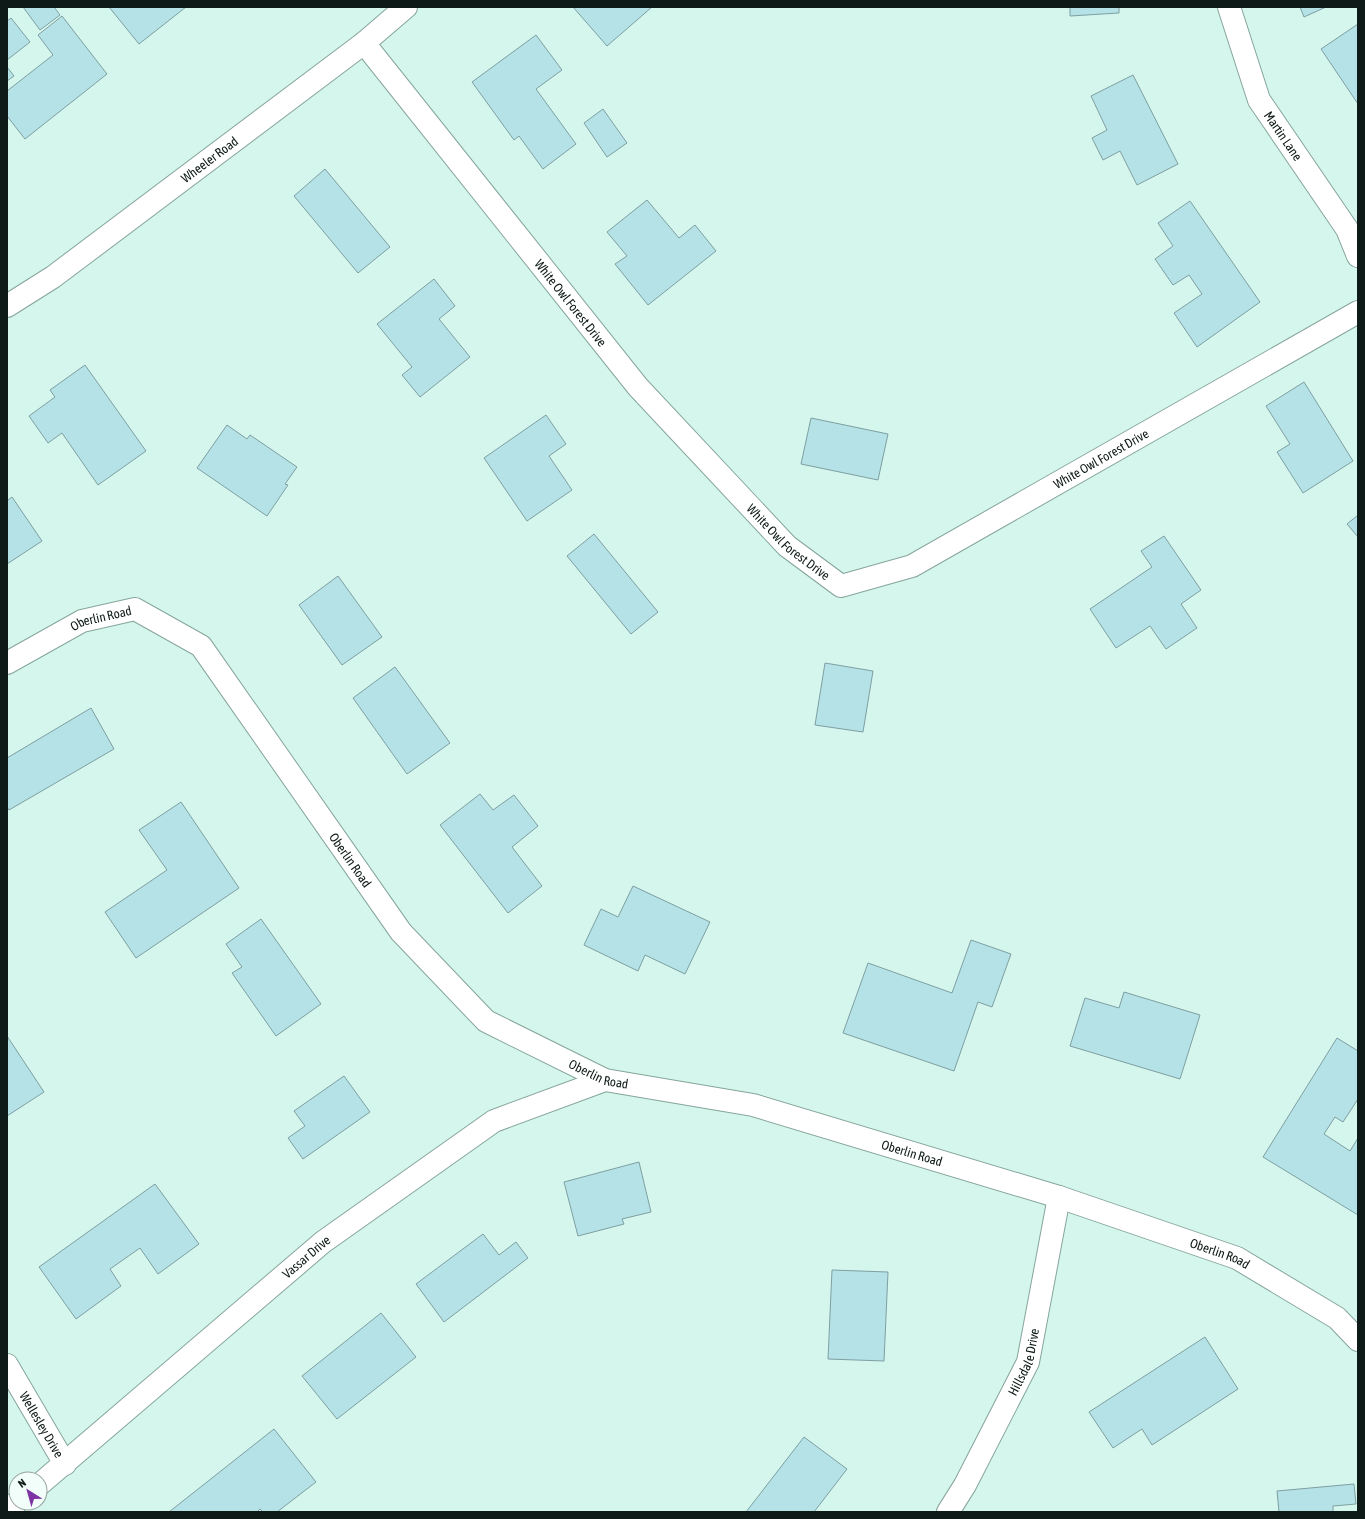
<svg xmlns="http://www.w3.org/2000/svg" width="1365" height="1519" font-family="'Asap Condensed',sans-serif">
<style>
.building{fill:#b5e2e6;stroke:#7e9fa2}
.lines{fill:none;stroke-linecap:round;stroke-linejoin:round}
.minor-casing{stroke:#86a59c;stroke-width:24}
.tertiary-casing{stroke:#86a59c;stroke-width:24}
.minor{stroke:#fff;stroke-width:22}
.tertiary{stroke:#fff;stroke-width:22}
.labels{text-anchor:middle;stroke-width:3;stroke-linejoin:round;paint-order:stroke}
.street-label{font-size:13px;fill:#0e1a17;stroke:#f1fefa}
</style>
<rect width="100%" height="100%" fill="#d5f6ec"/>
<g class="building">
<polygon points="23,7 54,7 60,15 40,30"/>
<polygon points="109,7 186,7 139,44"/>
<polygon points="573,7 652,7 607,46"/>
<polygon points="1070,7 1119,7 1119,13 1070,16"/>
<polygon points="1300,7 1326,7 1304,17"/>
<polygon points="62,16 107,74 25,139 7,116 7,91 53,55 38,35"/>
<polygon points="11,18 30,42 7,60 7,21"/>
<polygon points="1358,24 1358,104 1321,49"/>
<polygon points="536,35 562,70 536,89 576,144 543,169 519,136 514,140 472,82"/>
<polygon points="7,67 14,76 7,81"/>
<polygon points="1133,75 1178,164 1137,185 1120,151 1103,160 1092,138 1107,130 1091,96"/>
<polygon points="603,109 627,143 607,157 584,123"/>
<polygon points="325,169 390,247 358,273 294,196"/>
<polygon points="647,200 679,238 695,225 716,251 648,305 615,264 627,256 607,232"/>
<polygon points="1190,201 1260,302 1197,347 1174,313 1202,294 1189,275 1173,285 1155,259 1173,246 1158,223"/>
<polygon points="434,279 455,306 439,319 470,357 420,397 402,375 412,367 377,324"/>
<polygon points="85,365 146,451 98,485 62,433 48,443 29,416 55,397 50,390"/>
<polygon points="1304,382 1353,461 1303,493 1277,452 1290,444 1266,406"/>
<polygon points="546,415 566,444 549,456 572,490 527,521 484,458"/>
<polygon points="811,418 888,434 878,480 801,464"/>
<polygon points="227,425 247,439 250,435 297,467 285,484 288,485 267,516 197,468"/>
<polygon points="12,497 42,541 7,564 7,501"/>
<polygon points="1358,515 1358,537 1347,524"/>
<polygon points="594,534 658,612 631,634 567,556"/>
<polygon points="1164,536 1201,590 1181,604 1197,628 1166,649 1150,626 1116,648 1090,609 1152,567 1141,551"/>
<polygon points="338,576 382,637 342,665 299,605"/>
<polygon points="825,663 873,671 863,732 815,725"/>
<polygon points="395,667 450,743 407,774 353,698"/>
<polygon points="91,708 114,749 9,810 7,807 7,758"/>
<polygon points="480,794 493,810 514,795 538,826 512,847 542,886 508,913 440,825"/>
<polygon points="181,802 239,888 136,958 105,912 167,870 139,830"/>
<polygon points="633,886 710,922 685,974 645,955 638,971 584,945 601,909 618,917"/>
<polygon points="261,919 321,1004 276,1036 232,973 242,967 226,944"/>
<polygon points="971,940 1011,954 992,1007 978,1002 954,1071 843,1033 868,963 952,993"/>
<polygon points="1124,992 1200,1015 1180,1079 1070,1046 1085,998 1119,1008"/>
<polygon points="7,1036 44,1092 7,1116"/>
<polygon points="1337,1038 1358,1051 1358,1099 1343,1122 1335,1117 1324,1134 1350,1151 1358,1138 1358,1215 1263,1157"/>
<polygon points="344,1076 370,1112 303,1159 288,1138 305,1126 294,1111"/>
<polygon points="639,1162 651,1212 622,1219 624,1224 578,1236 564,1182"/>
<polygon points="155,1184 199,1244 158,1274 140,1248 110,1269 121,1286 76,1319 39,1267"/>
<polygon points="483,1234 499,1255 516,1242 528,1258 444,1322 416,1284"/>
<polygon points="832,1270 888,1272 884,1361 828,1359"/>
<polygon points="381,1313 416,1357 337,1419 302,1376"/>
<polygon points="1205,1337 1238,1389 1152,1445 1142,1429 1113,1448 1089,1412"/>
<polygon points="274,1429 316,1482 277,1512 263,1512 260,1509 257,1512 169,1512"/>
<polygon points="804,1437 847,1469 814,1512 746,1512"/>
<polygon points="1354,1484 1356,1504 1333,1506 1333,1512 1279,1512 1277,1491"/>
</g>
<g class="lines">
<defs>
<g id="minor">
<path id="s1" d="M1229,7L1259,100L1347,229L1358,256"/>
<path id="s2" d="M364,43L638,387L787,546L841,586L912,566L1358,312"/>
<path id="s3" d="M7,663L82,621L135,609L201,646L401,932L486,1021L605,1080L753,1105L1059,1197L1237,1258L1337,1318L1358,1340"/>
<path id="s4" d="M7,1365L65,1464"/>
<path id="s5" d="M40,1484L323,1242L494,1121L605,1080"/>
<polyline points="7,1510 16,1503"/>
<path id="s6" d="M948,1512L965,1485L1028,1362L1059,1197"/>
</g>
<g id="tertiary">
<path id="s7" d="M7,306L53,277L364,43L406,7"/>
</g>
</defs>
<use href="#minor" class="minor-casing"/>
<use href="#tertiary" class="tertiary-casing"/>
<use href="#minor" class="minor"/>
<use href="#tertiary" class="tertiary"/>
</g>
<g class="labels">
<g class="street-label">
<text dy="5" stroke="none"><textPath href="#s1" startOffset="141">Martin Lane</textPath></text>
<text dy="5" stroke="none"><textPath href="#s7" startOffset="250">Wheeler Road</textPath></text>
<text dy="5" stroke="none"><textPath href="#s2" startOffset="332">White Owl Forest Drive</textPath></text>
<text dy="5" stroke="none"><textPath href="#s2" startOffset="1016">White Owl Forest Drive</textPath></text>
<text dy="5" stroke="none"><textPath href="#s2" startOffset="656">White Owl Forest Drive</textPath></text>
<text dy="5" stroke="none"><textPath href="#s3" startOffset="105">Oberlin Road</textPath></text>
<text dy="5" stroke="none"><textPath href="#s3" startOffset="477">Oberlin Road</textPath></text>
<text dy="5" stroke="none"><textPath href="#s3" startOffset="813">Oberlin Road</textPath></text>
<text dy="5" stroke="none"><textPath href="#s3" startOffset="1137">Oberlin Road</textPath></text>
<text dy="5" stroke="none"><textPath href="#s3" startOffset="1461">Oberlin Road</textPath></text>
<text dy="5" stroke="none"><textPath href="#s5" startOffset="350">Vassar Drive</textPath></text>
<text dy="5" stroke="none"><textPath href="#s6" startOffset="169">Hillsdale Drive</textPath></text>
<text dy="5" stroke="none"><textPath href="#s4" startOffset="69">Wellesley Drive</textPath></text>
</g>
</g>
<rect width="1365" height="1519" fill="none" stroke="#0e1a17" stroke-width="16"/>
<g transform="translate(28 1491) rotate(323)"><circle r="19" fill="#f1fefa" stroke="#96a39f"/>
<path d="M0-3L7 15L0 10L-7 15Z" fill="#7e33a4"/>
<text y="-6" font-size="11" font-weight="bold" text-anchor="middle" fill="#0e1a17">N</text>
</g>
</svg>
